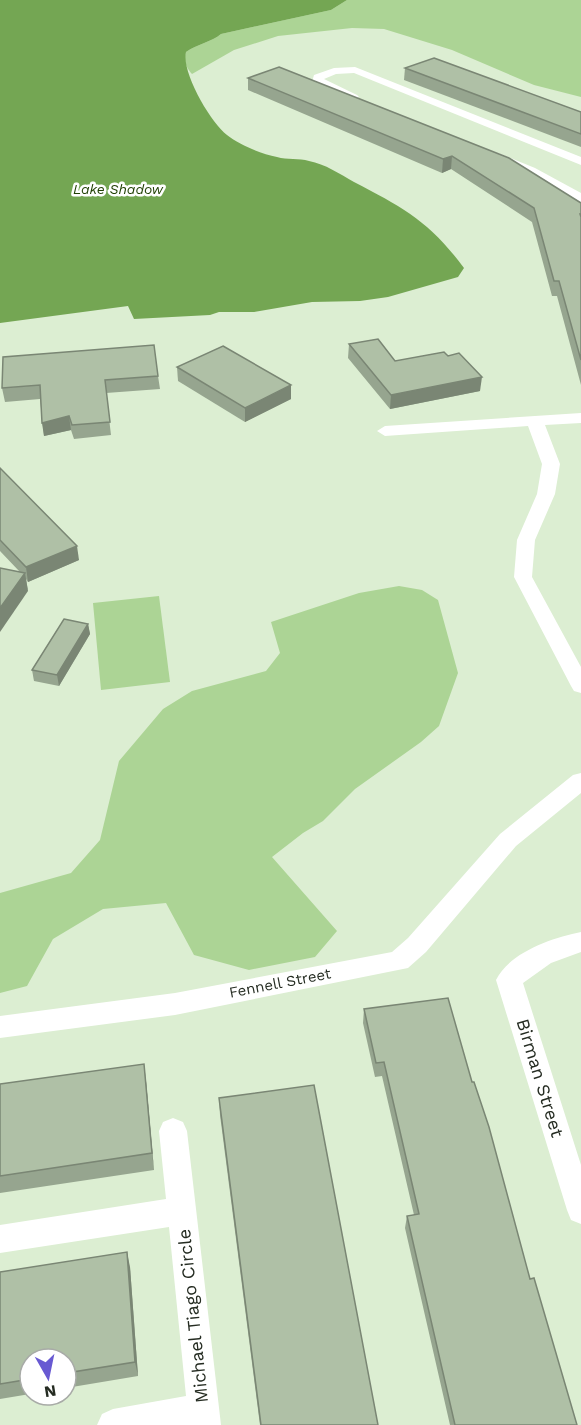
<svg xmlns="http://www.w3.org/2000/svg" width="581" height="1425" font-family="'Work Sans',sans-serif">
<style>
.green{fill:#acd495}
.water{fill:#74a653}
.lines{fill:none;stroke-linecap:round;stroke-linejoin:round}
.street{fill:#fff;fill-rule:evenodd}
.wall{fill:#96a58f}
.shaded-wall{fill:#7a8674}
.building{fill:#afc0a6;stroke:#7a8674;stroke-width:1.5}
.labels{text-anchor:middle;stroke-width:5;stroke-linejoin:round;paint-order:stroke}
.far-water-label{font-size:14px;font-style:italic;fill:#1f3f02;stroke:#fff}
.street-label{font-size:15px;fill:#252c22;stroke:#fff}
.near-street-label{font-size:18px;fill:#252c22;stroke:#fff}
</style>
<rect width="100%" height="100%" fill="#dceed2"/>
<g class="green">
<path d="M347,0H581V97L534,85L452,50L384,29L352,28L278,36L234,50L192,74C186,67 183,61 186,52C197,44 212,42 221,34L331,10Z"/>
<polygon points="399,586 422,590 438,600 458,673 439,726 421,742 355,789 323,821 303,833 272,857 337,931 315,957 249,970 194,955 166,903 103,909 53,939 27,986 0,993 0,893 71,873 100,840 119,761 163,709 192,691 266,671 280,653 271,622 359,593"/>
<polygon points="159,596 170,682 101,690 93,603"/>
</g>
<path class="water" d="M0,0H347L331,10L221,34C212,42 197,44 186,52C181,72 211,123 227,135C240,145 261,154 277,157C287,160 299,158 309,161C325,164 340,174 354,182C404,208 430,222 464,268L458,277L388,297L360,301L312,302L254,312H219L210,315L134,319L128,306L0,323Z"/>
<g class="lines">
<g class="street">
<polygon points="355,67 581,157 581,165 354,73 336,74 324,79 357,95 359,97 353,100 312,82 314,75 334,68"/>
<polygon points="498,153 535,168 581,193 581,202 494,160 492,157 494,154"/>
<polygon points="581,413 581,423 545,425 560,464 555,494 535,540 532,577 581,667 581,693 574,691 571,686 514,577 517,540 537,494 542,464 528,426 385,436 377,431 385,426"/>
<polygon points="581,773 581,793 516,846 426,952 408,968 175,1015 0,1038 0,1016 175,993 392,952 408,938 500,834 573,775"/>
<path d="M581,932V952L551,963L523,983L581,1165V1224L571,1220L567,1210L496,980C510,952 552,938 581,932Z"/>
<polygon points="173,1118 183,1122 187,1131 221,1425 97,1425 102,1414 113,1409 186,1396 169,1227 0,1253 0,1225 166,1199 159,1131 163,1122"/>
</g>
</g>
<g class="wall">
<polygon points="405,68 581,112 581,147 404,80"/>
<polygon points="248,78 581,203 581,385 557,296 552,296 532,222 451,169 442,173 248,90"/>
<polygon points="349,344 395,361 480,391 390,409 348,358"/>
<polygon points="177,367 291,399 245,422 178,381"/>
<polygon points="158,376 160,389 106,393 111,435 74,439 71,430 44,436 40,399 5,402 2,388"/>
<polygon points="0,468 79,560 28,582 26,579 28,591 19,571 0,551"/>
<polygon points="88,624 90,634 59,686 34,681 32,670"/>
<polygon points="364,1009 472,1082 530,1279 577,1425 450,1425 405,1228 407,1216 414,1215 382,1076 375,1077 363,1023"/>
<polygon points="146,1081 154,1170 0,1193 0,1084"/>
<polygon points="219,1098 378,1425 260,1425 220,1115"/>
<polygon points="130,1267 138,1376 66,1388 66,1359 30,1359 30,1394 0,1399 0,1272"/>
</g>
<g class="shaded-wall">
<polygon points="452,156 451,169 442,173 443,159"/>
<polygon points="482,377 480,391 390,409 391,395"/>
<polygon points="291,385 291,399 245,422 245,408"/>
<polygon points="69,416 71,430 44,436 42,423"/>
<polygon points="77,546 79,560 28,582 26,567"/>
<polygon points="25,573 28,591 0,632 0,608"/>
<polygon points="88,624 90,634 59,686 57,675"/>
<polygon points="144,1064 146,1081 154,1170 152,1153"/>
<polygon points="127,1252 130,1267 138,1376 135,1362"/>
</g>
<g class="building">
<polygon points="434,58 581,112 581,134 405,68"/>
<polygon points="279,67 509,158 581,203 581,214 580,214 581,217 581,360 559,281 554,281 534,208 452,156 443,159 248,78"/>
<polygon points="378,339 395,361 444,352 448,356 459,353 482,377 391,395 349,344"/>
<polygon points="154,345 158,376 105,380 110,422 72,425 69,416 42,423 40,385 2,388 3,357"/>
<polygon points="223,346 291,385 245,408 177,367"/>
<polygon points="0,468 77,546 26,567 0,540"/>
<polygon points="0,568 25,573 0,608"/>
<polygon points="64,619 88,624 57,675 32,670"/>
<polygon points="448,998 472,1082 474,1082 489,1127 530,1279 534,1278 577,1425 455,1425 407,1216 419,1214 384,1062 376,1063 364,1009"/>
<polygon points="144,1064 152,1153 0,1176 0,1084"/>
<polygon points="314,1085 378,1425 261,1425 219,1098"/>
<polygon points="127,1252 135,1362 66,1373 66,1359 30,1359 30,1379 0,1384 0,1272"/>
</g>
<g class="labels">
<g class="far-water-label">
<text x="118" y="194">Lake Shadow</text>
</g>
<g class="street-label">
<text transform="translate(280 983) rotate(-11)" y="5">Fennell Street</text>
</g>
<g class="near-street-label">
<text transform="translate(540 1078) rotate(73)" y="6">Birman Street</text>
<text transform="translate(193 1316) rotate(-96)" y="6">Michael Tiago Circle</text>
</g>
</g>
<g transform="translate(48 1377) rotate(171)"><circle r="28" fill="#ffffff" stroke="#a8aba7" stroke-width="1.5"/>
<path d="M0-4.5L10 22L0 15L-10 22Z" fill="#6859d2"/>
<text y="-9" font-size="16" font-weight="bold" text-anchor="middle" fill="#252c22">N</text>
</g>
</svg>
